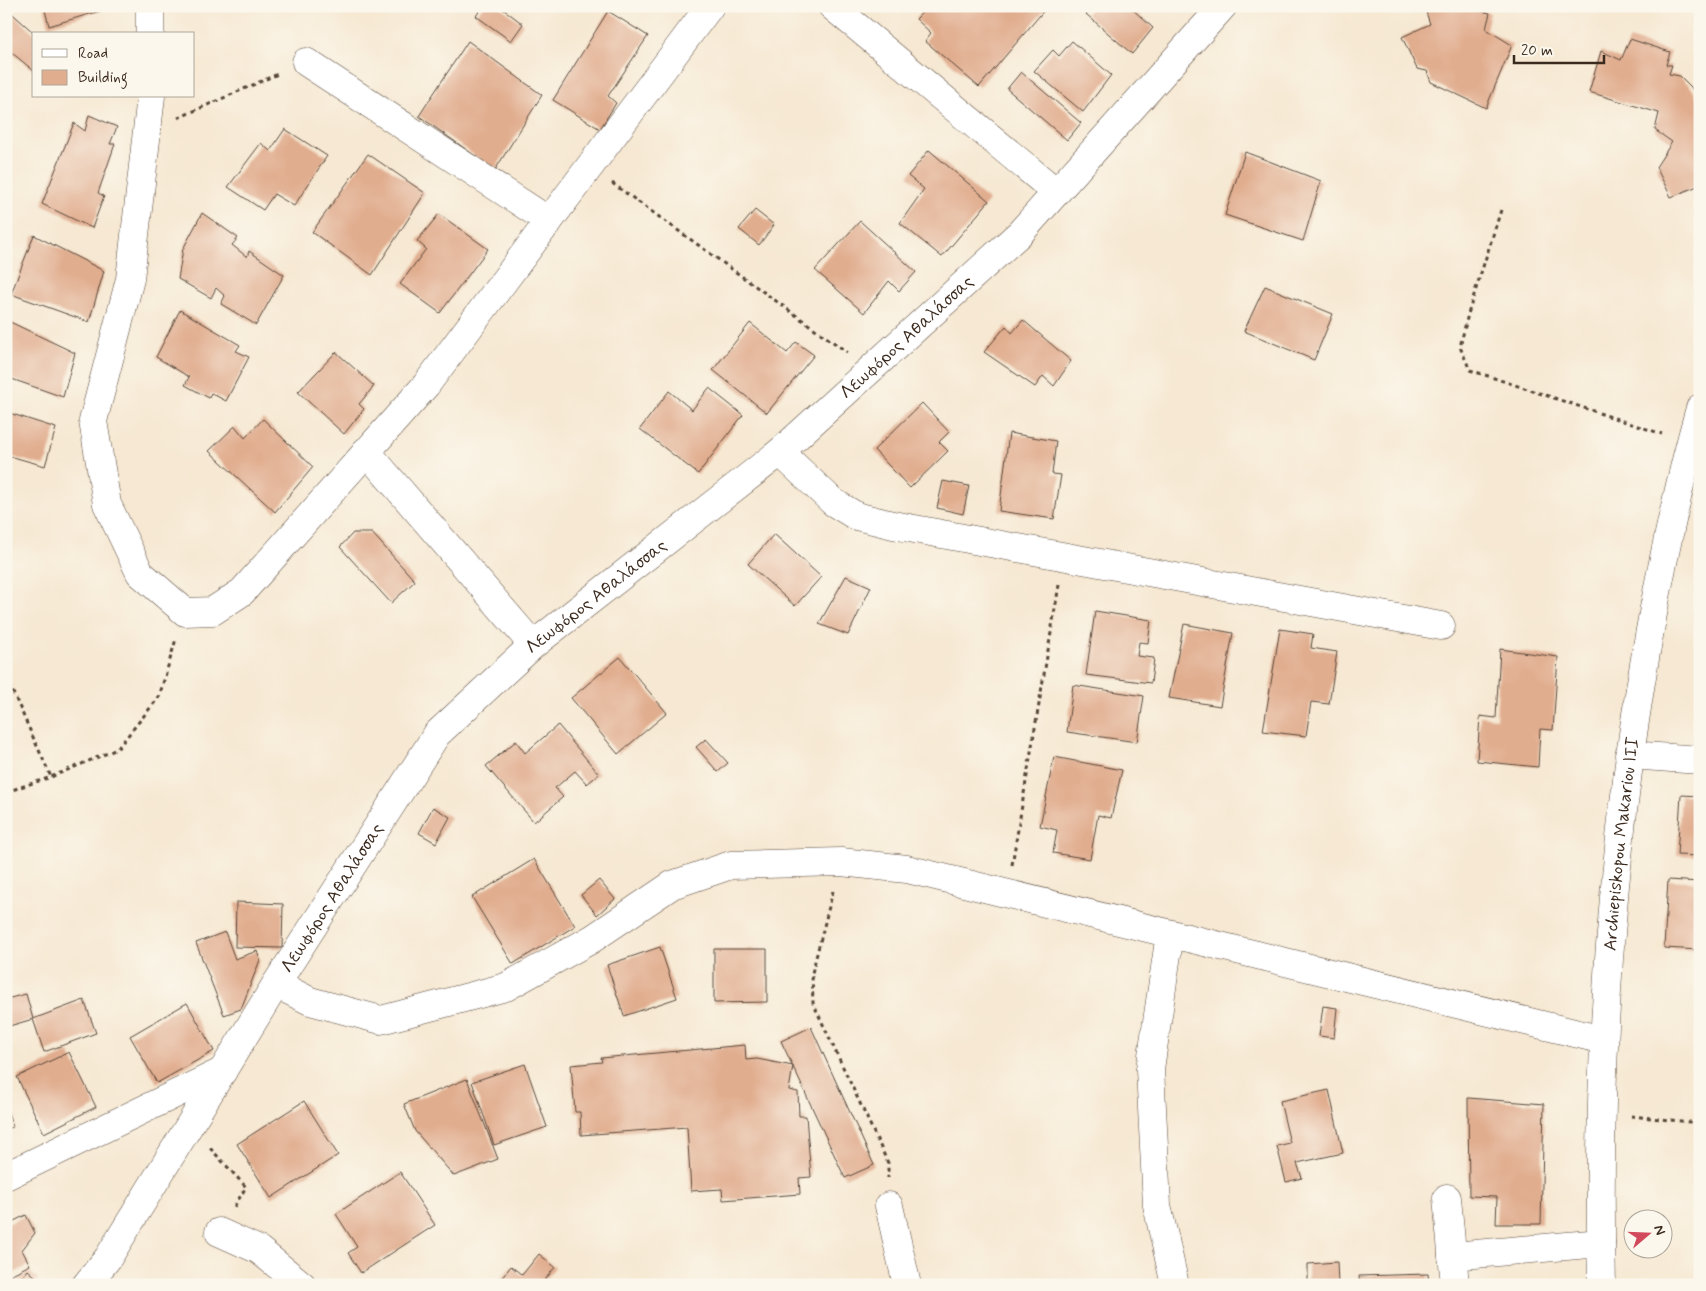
<svg xmlns="http://www.w3.org/2000/svg" width="1706" height="1291" font-family="Mynerve,sans-serif">
<style>
.building{fill:#e1ad8f}
.lines{fill:none;stroke-linecap:round;stroke-linejoin:round}
.minor-casing{stroke:#574639;stroke-width:29}
.major-casing{stroke:#574639;stroke-width:29}
.path{stroke:#574639;stroke-width:3;stroke-dasharray:4 4;stroke-linecap:butt}
.minor{stroke:#fff;stroke-width:28}
.major{stroke:#fff;stroke-width:28}
.labels{text-anchor:middle;stroke-width:4;stroke-linejoin:round;paint-order:stroke}
.street-label{font-size:18px;fill:#3b2a1e;stroke:#fbf7ec}
</style>
<rect width="100%" height="100%" fill="#fbf7ec"/>
<filter id="ink" filterUnits="userSpaceOnUse"><feTurbulence type="fractalNoise" baseFrequency=".02" numOctaves="2"/><feDisplacementMap in="SourceGraphic" scale="10" xChannelSelector="R" yChannelSelector="G"/><feConvolveMatrix kernelMatrix="1 2 1 2 8 2 1 2 1" color-interpolation-filters="sRGB"/></filter>
<filter id="wash" filterUnits="userSpaceOnUse"><feTurbulence type="fractalNoise" baseFrequency=".0096" numOctaves="4" result="noise"/><feDisplacementMap in="SourceGraphic" scale="20" xChannelSelector="R" yChannelSelector="G"/><feGaussianBlur stdDeviation="1.12" result="paint"/><feColorMatrix in="noise" values="0 0 0 0 0 0 0 0 0 0 0 0 0 0 0 0 0 1.4 0 .05"/><feComposite in="paint" operator="in"/></filter>
<g filter="url(#wash)">
<rect width="100%" height="100%" fill="#f6e8d2"/>
<g id="blocks">
<g class="building">
<polygon points="44,6 102,6 103,10 49,26"/>
<polygon points="483,6 499,6 523,24 511,41 476,16"/>
<polygon points="928,6 1045,6 1046,8 979,87 925,41 931,33 916,19"/>
<polygon points="1093,6 1129,6 1153,28 1132,54 1086,14"/>
<polygon points="1424,6 1475,6 1477,10 1490,13 1486,29 1512,45 1486,108 1431,82 1427,71 1417,69 1402,37 1430,24"/>
<polygon points="6,8 34,33 34,71 6,48"/>
<polygon points="608,11 648,36 608,96 616,103 600,129 553,100"/>
<polygon points="1630,39 1670,52 1666,65 1672,65 1669,74 1680,76 1691,87 1700,102 1700,185 1671,197 1656,167 1672,142 1655,130 1659,113 1589,92 1601,51 1621,60"/>
<polygon points="468,41 542,95 495,170 419,116"/>
<polygon points="1072,41 1111,75 1083,112 1034,71 1053,50 1059,56"/>
<polygon points="1021,72 1081,123 1067,140 1007,89"/>
<polygon points="89,115 117,127 110,144 115,144 98,193 104,196 92,228 42,204 74,123 85,131"/>
<polygon points="285,129 327,156 294,206 274,194 263,210 228,187 261,143 270,151"/>
<polygon points="929,150 989,201 942,257 900,223 924,189 908,176"/>
<polygon points="1245,152 1321,181 1303,241 1225,215"/>
<polygon points="368,154 425,193 372,275 312,232"/>
<polygon points="755,210 774,225 759,245 739,229"/>
<polygon points="202,213 238,238 232,245 247,257 249,251 284,275 256,325 221,304 225,296 216,288 211,298 178,279 183,249"/>
<polygon points="439,214 488,249 440,313 400,284 426,249 417,241"/>
<polygon points="860,221 916,272 899,291 889,281 864,313 815,270"/>
<polygon points="34,235 104,271 89,322 11,294"/>
<polygon points="1265,286 1333,314 1314,360 1244,331"/>
<polygon points="180,310 240,345 236,351 249,357 226,401 211,393 209,398 185,385 189,377 156,357"/>
<polygon points="6,320 75,353 63,397 6,377"/>
<polygon points="1023,320 1071,361 1054,386 1043,376 1035,387 984,352 1006,326 1012,333"/>
<polygon points="750,323 787,353 796,342 814,355 767,413 713,370"/>
<polygon points="336,352 374,386 359,404 364,409 344,434 298,392"/>
<polygon points="709,388 743,415 698,474 640,429 669,391 692,410"/>
<polygon points="922,403 949,432 939,442 948,451 910,488 874,450"/>
<polygon points="6,412 56,428 45,466 6,455"/>
<polygon points="263,419 313,467 275,512 209,451 235,426 245,438"/>
<polygon points="1009,433 1056,441 1052,474 1061,475 1054,519 999,511"/>
<polygon points="943,481 969,486 963,514 937,508"/>
<polygon points="353,533 372,533 415,581 391,603 340,547"/>
<polygon points="774,534 821,577 795,606 748,564"/>
<polygon points="846,576 871,587 848,635 819,624"/>
<polygon points="1095,611 1151,620 1148,643 1139,642 1137,656 1154,658 1151,683 1086,675"/>
<polygon points="1184,624 1233,633 1220,706 1169,698"/>
<polygon points="1280,629 1313,634 1311,648 1337,652 1329,704 1311,702 1306,736 1263,731"/>
<polygon points="1500,649 1558,657 1553,730 1540,729 1538,767 1477,761 1480,716 1496,718"/>
<polygon points="620,657 667,713 618,754 571,698"/>
<polygon points="1073,685 1144,696 1137,742 1067,732"/>
<polygon points="558,725 599,774 587,784 575,771 555,788 563,797 534,822 486,766 516,741 525,753"/>
<polygon points="706,739 728,763 718,772 696,747"/>
<polygon points="1054,757 1122,770 1111,818 1098,815 1090,859 1053,853 1057,830 1040,826"/>
<polygon points="1681,795 1700,796 1700,856 1677,855"/>
<polygon points="433,807 450,817 436,843 419,833"/>
<polygon points="534,859 575,926 513,964 472,897"/>
<polygon points="599,880 615,899 597,915 581,895"/>
<polygon points="1668,880 1700,882 1700,950 1664,948"/>
<polygon points="236,902 283,904 282,948 235,947"/>
<polygon points="225,932 235,959 257,951 260,960 241,1009 224,1015 196,943"/>
<polygon points="660,947 677,998 624,1016 607,965"/>
<polygon points="714,949 767,949 767,1002 714,1003"/>
<polygon points="26,994 33,1019 84,1000 96,1033 44,1052 33,1019 6,1027 6,999"/>
<polygon points="187,1003 214,1051 157,1083 130,1036"/>
<polygon points="1323,1006 1337,1008 1334,1038 1319,1036"/>
<polygon points="811,1027 874,1165 845,1178 781,1041"/>
<polygon points="745,1045 746,1060 757,1059 793,1066 789,1090 798,1092 799,1116 806,1116 811,1177 799,1178 800,1194 723,1200 722,1189 691,1191 687,1127 581,1135 580,1112 575,1112 571,1065 602,1062 601,1058"/>
<polygon points="69,1052 96,1107 44,1133 17,1077"/>
<polygon points="525,1064 547,1127 494,1145 472,1082"/>
<polygon points="467,1079 498,1159 454,1176 415,1131 404,1104"/>
<polygon points="1329,1090 1343,1153 1297,1163 1302,1178 1286,1182 1277,1146 1290,1143 1280,1101"/>
<polygon points="1468,1098 1544,1104 1541,1224 1496,1224 1497,1197 1469,1196"/>
<polygon points="304,1101 338,1155 271,1198 237,1144"/>
<polygon points="6,1107 13,1127 6,1129"/>
<polygon points="400,1172 435,1225 361,1273 348,1253 357,1247 336,1214"/>
<polygon points="26,1215 35,1233 22,1250 30,1265 8,1276 6,1272 6,1225"/>
<polygon points="539,1254 555,1267 541,1285 509,1285 501,1279 511,1266 522,1275"/>
<polygon points="1337,1262 1338,1285 1308,1285 1308,1264"/>
<polygon points="28,1270 38,1279 33,1285 15,1285"/>
<polygon points="1428,1274 1429,1285 1360,1285 1359,1276"/>
</g>
</g>
</g>
<g filter="url(#ink)">
<use href="#blocks" fill-opacity="0" stroke="#574639" stroke-width="1"/>
<g class="lines">
<defs>
<g id="minor">
<polyline points="150,6 150,34"/>
<polyline points="832,6 1056,192"/>
<polyline points="306,62 549,221"/>
<polyline points="151,96 130,279 93,421 107,504 140,573 185,612 213,611 242,592 426,385 710,6"/>
<polyline points="366,451 533,645"/>
<polyline points="780,452 833,502 856,516 893,525 1441,626"/>
<polyline points="1629,755 1700,760"/>
<polyline points="1170,934 1150,1069 1157,1205 1175,1285"/>
<polyline points="276,984 310,1001 381,1020 506,987 592,939 672,885 731,865 841,862 907,869 1603,1040"/>
<polyline points="6,1176 223,1071"/>
<polyline points="1447,1198 1455,1285"/>
<polyline points="889,1206 907,1285"/>
<polyline points="219,1232 259,1250 302,1285"/>
<polyline points="1452,1256 1601,1243"/>
<path id="s1" d="M1602,1285C1596,1057 1612,831 1654,608C1667,540 1681,474 1700,408"/>
</g>
<g id="major">
<path id="s2" d="M86,1285L108,1258L276,984L437,734L533,645L780,452L1020,233L1223,6"/>
</g>
</defs>
<use href="#minor" class="minor-casing"/>
<use href="#major" class="major-casing"/>
<g class="path">
<polyline points="178,118 280,73"/>
<polyline points="612,183 847,352"/>
<polyline points="1501,210 1468,314 1460,347 1470,370 1662,434"/>
<polyline points="6,677 51,777"/>
<polyline points="6,792 51,777 117,749 159,697 176,639"/>
<polyline points="1012,865 1059,585"/>
<polyline points="833,891 812,973 813,1003 888,1163 888,1178"/>
<polyline points="1631,1116 1700,1123"/>
<polyline points="210,1148 246,1187 234,1207"/>
</g>
<use href="#minor" class="minor"/>
<use href="#major" class="major"/>
</g>
</g>
<g class="labels">
<g class="street-label">
<text dy="6" stroke="none"><textPath href="#s2" startOffset="1269">Λεωφόρος Αθαλάσσας</textPath></text>
<text dy="6" stroke="none"><textPath href="#s2" startOffset="864">Λεωφόρος Αθαλάσσας</textPath></text>
<text dy="6" stroke="none"><textPath href="#s1" startOffset="442">Archiepiskopou Makariou III</textPath></text>
<text dy="6" stroke="none"><textPath href="#s2" startOffset="459">Λεωφόρος Αθαλάσσας</textPath></text>
</g>
</g>
<rect width="1706" height="1291" fill="none" stroke="#fbf7ec" stroke-width="25"/>
<rect x="32" y="32" width="162" height="65" fill="#fbf7ec" stroke="#aea59a"/>
<rect x="42" y="49" width="25" height="8" fill="#ffffff" stroke="#aea59a"/>
<text x="78" y="58" font-size="15" fill="#3b2a1e">Road</text>
<rect x="42" y="70" width="25" height="15" fill="#e1ad8f" stroke="#aea59a"/>
<text x="78" y="82" font-size="15" fill="#3b2a1e">Building</text>
<g transform="translate(1648 1234) rotate(71)"><circle r="24" fill="#fbf7ec" stroke="#aea59a"/>
<path d="M0-4L9 19L0 12L-9 19Z" fill="#d1495b"/>
<text y="-8" font-size="14" font-weight="bold" text-anchor="middle" fill="#3b2a1e">N</text>
</g>
<path d="M1514 55v8h90v-8" fill="none" stroke="#3b2a1e" stroke-width="2.5"/>
<text x="1521" y="55" font-size="15" fill="#3b2a1e" stroke="#fbf7ec" stroke-width="4" paint-order="stroke">20 m</text>
</svg>
